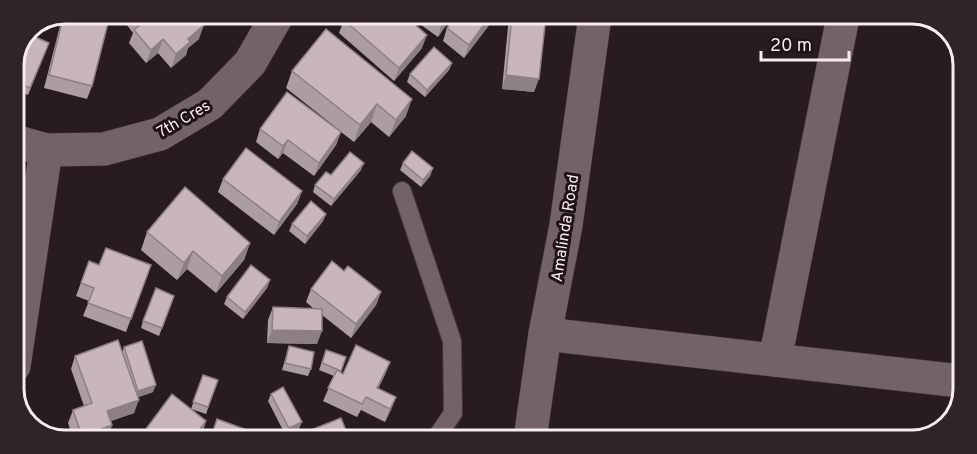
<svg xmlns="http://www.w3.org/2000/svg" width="977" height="454" font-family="Overpass,sans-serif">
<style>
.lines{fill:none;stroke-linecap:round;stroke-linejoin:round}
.service-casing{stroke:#43393e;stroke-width:20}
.minor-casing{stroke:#43393e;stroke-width:34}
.tertiary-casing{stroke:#43393e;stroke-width:34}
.service{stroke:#73626a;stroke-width:18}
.minor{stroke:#73626a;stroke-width:33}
.tertiary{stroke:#73626a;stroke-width:33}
.wall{fill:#ac9ca3}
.shaded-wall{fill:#8c7f85}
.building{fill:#c8b5be;stroke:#8c7f85;stroke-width:1.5}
.labels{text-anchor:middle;stroke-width:6;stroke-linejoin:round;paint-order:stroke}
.street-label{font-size:16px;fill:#f6ecf1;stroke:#1f1219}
.rim{fill:none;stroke:#f6ecf1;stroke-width:3}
</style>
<rect width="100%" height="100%" fill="#281b22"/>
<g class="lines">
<defs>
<polyline id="service" points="402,191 452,341 453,413 436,438"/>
<g id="minor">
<polyline points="14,141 46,150 104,149 160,134 210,104 250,63 278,14"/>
<polyline points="545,334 960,381"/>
<polyline points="775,360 843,17"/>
<polyline points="14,366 46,150"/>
</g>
<polyline id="tertiary" points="530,439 545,334 566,225 595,16"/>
</defs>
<use href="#service" class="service-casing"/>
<use href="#minor" class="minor-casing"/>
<use href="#tertiary" class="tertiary-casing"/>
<use href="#service" class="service"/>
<use href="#minor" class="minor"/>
<use href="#tertiary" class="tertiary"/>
</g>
<g class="wall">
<polygon points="63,14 89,14 92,86 87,99 44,88"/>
<polygon points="123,14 194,14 199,39 188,48 186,55 171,68 158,53 146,63 129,43 133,33 124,21 125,17"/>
<polygon points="407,15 453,15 438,37"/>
<polygon points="457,15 496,16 464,58 443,41 447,28"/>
<polygon points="509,16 546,16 534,92 502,89"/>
<polygon points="344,20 422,48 394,81 339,33"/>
<polygon points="326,29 406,116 389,137 371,122 354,142 341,132 336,145 314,176 283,153 278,159 256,142 260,129 339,130 286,88 292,71"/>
<polygon points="33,36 49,43 28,95 14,89 14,83"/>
<polygon points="452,63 449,70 425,97 407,82 410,74"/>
<polygon points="403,163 433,168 430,176 421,187 400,170"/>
<polygon points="361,170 331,206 313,192 315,185 331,175"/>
<polygon points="223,179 302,191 297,204 274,235 218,192"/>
<polygon points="326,214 323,221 305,244 289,231 292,224"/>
<polygon points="147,232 250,243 244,260 216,293 187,269 177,280 141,250"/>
<polygon points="89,261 99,265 151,265 126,332 83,316 89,301 76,296"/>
<polygon points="344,271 381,292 376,305 351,338 322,315 317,344 267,343 268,320 273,307 314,309 306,302 311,289"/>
<polygon points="270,280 267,288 243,319 224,304 227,297"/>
<polygon points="174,296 159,336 141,328 143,321"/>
<polygon points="289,346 311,369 308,376 282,370"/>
<polygon points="124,347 153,392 138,397 134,413 111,421 112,425 108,437 73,437 68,423 73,410 84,406 71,369 75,356 122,353"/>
<polygon points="326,350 346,357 341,372 343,374 390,362 378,389 396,397 385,422 361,410 357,417 323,401 334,376 319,370"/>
<polygon points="203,375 218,380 206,414 191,409 206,421 202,434 191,409"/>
<polygon points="271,394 299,429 286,436 268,401"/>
</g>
<g class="shaded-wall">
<polygon points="448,15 453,15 438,37 442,23"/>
<polygon points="491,15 496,16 464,58 469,45"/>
<polygon points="36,25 33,35 14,67 14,61"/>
<polygon points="204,25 199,39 188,48 186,55 171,68 176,54 188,39"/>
<polygon points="427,35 422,48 394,81 399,68"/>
<polygon points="163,39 158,53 146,63 151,50"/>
<polygon points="452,63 449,70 425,97 427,90"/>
<polygon points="506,75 539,79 534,92 502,89"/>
<polygon points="412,99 406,116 389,137 396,120"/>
<polygon points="377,104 371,122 354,142 360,125"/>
<polygon points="341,132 336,145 314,176 319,163"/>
<polygon points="288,140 283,153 278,159 283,146"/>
<polygon points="364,163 361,170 331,206 334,199"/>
<polygon points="433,168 430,176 421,187 423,180"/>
<polygon points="302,191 297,204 274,235 279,222"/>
<polygon points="326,214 323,221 305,244 307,236"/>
<polygon points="250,243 244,260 216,293 222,276"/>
<polygon points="193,251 187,269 177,280 184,263"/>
<polygon points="270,280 267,288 243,319 245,312"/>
<polygon points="381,292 376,305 351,338 356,324"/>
<polygon points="272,330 322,331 317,344 267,343"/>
<polygon points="390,362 385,375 372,401 377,388"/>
<polygon points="156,385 153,392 136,398 138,391"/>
<polygon points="396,397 391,410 385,422 390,409"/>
<polygon points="139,400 134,413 102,424 107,411"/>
<polygon points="206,421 202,434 199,437 194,437"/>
<polygon points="302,422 299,429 286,436 289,428"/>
<polygon points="112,425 108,437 82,437 82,436"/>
</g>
<g class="building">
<polygon points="64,14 87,14 109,19 92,86 49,75"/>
<polygon points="133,14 194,14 204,25 188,39 190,42 176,54 163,39 151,50 134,30 141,24"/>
<polygon points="348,15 404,15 427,35 399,68 344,20"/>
<polygon points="431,15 448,15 442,23"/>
<polygon points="457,15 491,15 469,45 447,28"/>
<polygon points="512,16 546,16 539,79 506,75"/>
<polygon points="35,26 14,61 29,28"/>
<polygon points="326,29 412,99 396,120 377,104 360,125 292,71"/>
<polygon points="33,36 49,43 30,88 14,81"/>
<polygon points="434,47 452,63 427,90 410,74"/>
<polygon points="287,92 341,132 319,163 288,140 283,146 260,129"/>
<polygon points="246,148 302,191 279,222 223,179"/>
<polygon points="412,151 433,168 423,180 403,163"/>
<polygon points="350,152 364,163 334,199 315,185 326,172 331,175"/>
<polygon points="185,187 250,243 222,276 193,251 184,263 147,232"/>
<polygon points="311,201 326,214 307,236 292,224"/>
<polygon points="106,248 151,265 131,319 88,303 94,288 81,283 89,261 99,265"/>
<polygon points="332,261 344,271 348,266 381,292 356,324 311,289"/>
<polygon points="251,265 270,280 245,312 227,297"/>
<polygon points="156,288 174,296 162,328 143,321"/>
<polygon points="273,307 322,309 322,331 272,330"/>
<polygon points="118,340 139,400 107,411 112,425 82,436 73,410 92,403 75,356"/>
<polygon points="142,341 156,385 138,391 124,347"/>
<polygon points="356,345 390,362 377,388 396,397 390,409 366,397 362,404 328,388 337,370 343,374"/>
<polygon points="289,346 314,352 311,369 285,363"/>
<polygon points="326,350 346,357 341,371 322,363"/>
<polygon points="203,375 218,380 208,407 193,402"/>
<polygon points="283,387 302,422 289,428 271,394"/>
<polygon points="172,394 206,421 194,437 140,437"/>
<polygon points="341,418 349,438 291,438"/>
<polygon points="217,419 266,437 266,438 211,437"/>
</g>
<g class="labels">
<g class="street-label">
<text transform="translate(183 118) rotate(-30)" y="6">7th Cres</text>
<text transform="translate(564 228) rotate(-81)" y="6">Amalinda Road</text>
</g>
</g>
<path d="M0 0H977V454H0ZM65 24H912A41 41 0 0 1 953 65V389A41 41 0 0 1 912 430H65A41 41 0 0 1 24 389V65A41 41 0 0 1 65 24Z" fill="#30232a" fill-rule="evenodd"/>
<path class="rim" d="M65 24H912A41 41 0 0 1 953 65V389A41 41 0 0 1 912 430H65A41 41 0 0 1 24 389V65A41 41 0 0 1 65 24Z"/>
<path d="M761 51v9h88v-9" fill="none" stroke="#f6ecf1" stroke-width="3"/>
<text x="770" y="51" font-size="18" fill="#f6ecf1" stroke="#1f1219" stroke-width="4.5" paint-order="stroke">20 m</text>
</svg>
